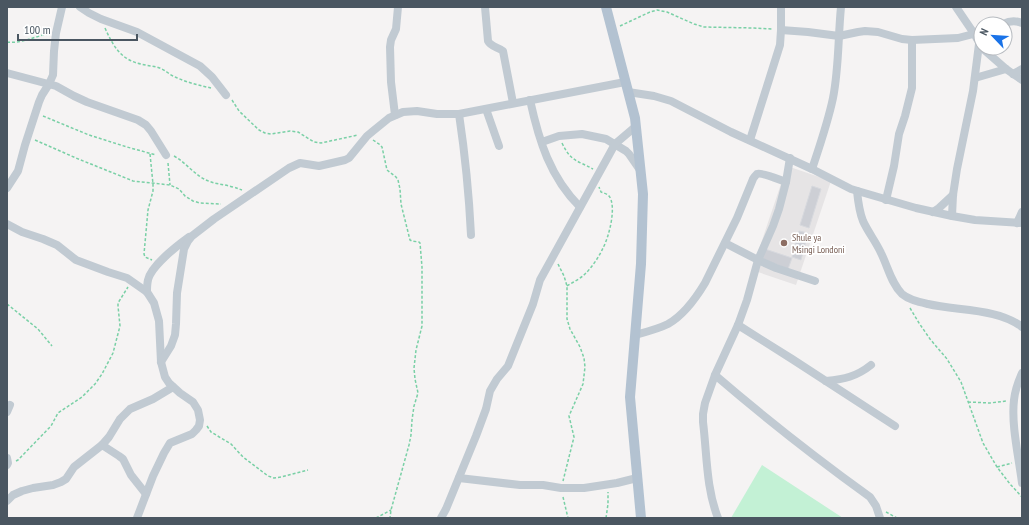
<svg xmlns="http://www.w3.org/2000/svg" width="1029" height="525" font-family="'PT Sans Narrow',sans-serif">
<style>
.education{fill:#e6e4e5}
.pitch{fill:#c3f1d5}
.building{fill:#cdcfd5;stroke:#d7d9de}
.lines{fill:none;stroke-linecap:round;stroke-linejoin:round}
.path{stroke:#7ad0a6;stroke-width:1.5;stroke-dasharray:3 2;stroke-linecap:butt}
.minor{stroke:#c1cad2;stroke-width:8}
.major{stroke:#b3c2d1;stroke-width:10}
.education-dot{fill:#8d6e63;stroke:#fff;stroke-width:1.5}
.labels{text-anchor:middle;stroke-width:3.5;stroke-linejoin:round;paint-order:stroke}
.education-label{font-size:10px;fill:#785e54;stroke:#fff;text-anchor:start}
</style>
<rect width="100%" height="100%" fill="#f5f3f3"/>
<polygon class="education" points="787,166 831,181 796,285 752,270"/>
<polygon class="pitch" points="762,465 843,518 731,518"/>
<g class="building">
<polygon points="812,186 821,189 809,228 800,225"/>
<polygon points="799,231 808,233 801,260 792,257"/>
<polygon points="765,249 792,258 788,269 762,259"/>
</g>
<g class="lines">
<g class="path">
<polyline points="620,26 650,12 657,10 667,12 694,24 704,27 754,28 773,29"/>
<path d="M105,28C113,46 121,60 141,64C148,66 156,66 162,69C166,71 169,74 173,76C185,82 198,85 211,88"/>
<path d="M7,42C22,44 34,36 49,34"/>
<polyline points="232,100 239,111 259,130 265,133 271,134 290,131 298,132 314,142 321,143 358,135"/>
<polyline points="43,116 89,135 127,147 156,155"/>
<polyline points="35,140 76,158 133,181 170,185 179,189 185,196 193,201 200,203 221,204"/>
<polyline points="373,140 379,144 382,147 387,170 396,177 398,180 400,189 401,204 410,240 412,241 419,242 420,243 422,267 422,326 416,350 414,368 415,379 418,393 414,406 412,420 411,435 409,445 391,510 390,518"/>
<path d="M562,143C571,162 577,160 593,169"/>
<polyline points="150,154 153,184 153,191 148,210 144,254 145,257 152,260"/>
<path d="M174,156C185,162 193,173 204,179C213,184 223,184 233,187C237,188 239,189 242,190"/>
<polyline points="168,163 170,185"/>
<polyline points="558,264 564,276 567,286 567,319 570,329 580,347 584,358 585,367 583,384 569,416 574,437 563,481"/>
<path d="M567,286C573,282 580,279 585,274C592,267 599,257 603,248C609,237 617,206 609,196C607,194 604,193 601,192L599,187"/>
<polyline points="7,304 38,329 52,346"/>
<polyline points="910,308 919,323 930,339 947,359 961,382 983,443 997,467 1010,484 1022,497"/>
<polyline points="968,402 990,403 1006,401"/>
<polyline points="207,426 211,432 231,444 243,457 268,476 274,478 281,477 308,470"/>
<polyline points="16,461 18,460 51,426 58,413 82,397 95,384 102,374 113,353 120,326 118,306 118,303 128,287"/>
<polyline points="997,467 1012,463"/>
<polyline points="563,497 568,518"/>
<polyline points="886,512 897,518"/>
<polyline points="376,518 391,510"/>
<polyline points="606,518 608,504 608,492"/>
</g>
<g class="minor">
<polyline points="80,7 89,13 101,19 137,32 200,66 212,77 226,95"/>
<path d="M485,7L488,41C491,47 498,47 503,51L513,103"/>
<polyline points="956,7 975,35 977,39"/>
<path d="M1003,24C1009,21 1015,20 1022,23"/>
<polyline points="781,30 808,32 839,36 858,32 865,31 878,32 902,39 912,40 958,38 981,32"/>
<polyline points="982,48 1006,69 1022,80"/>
<polyline points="7,73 56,86 74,96 87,102 138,120 146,125 151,131 166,155"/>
<polyline points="1013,74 1022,69"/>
<polyline points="975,78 1006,69"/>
<polyline points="628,92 654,96 671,101 731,132 812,169 851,189 861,192 916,208 952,216 975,220 1022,223"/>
<path d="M530,100C539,141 550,177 580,207"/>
<polyline points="486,109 499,146"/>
<path d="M459,114C465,154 469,194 471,235"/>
<polyline points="395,115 391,82 390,47 391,40 396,29 398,7"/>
<polyline points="750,140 780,45 781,30 781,7"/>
<polyline points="542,142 559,136 582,134 606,139 626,151 629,154 640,170"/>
<path d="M812,169C820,145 828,122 833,98C839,68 838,37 841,7"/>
<polyline points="7,188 18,171 25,145 39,102 42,95 49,84 53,75 54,51 56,33 62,7"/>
<path d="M857,191C858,201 859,211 863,221C868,232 876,242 881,253C888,267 891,283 902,294C909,300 919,302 928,304C957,311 998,308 1022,327"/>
<polyline points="886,200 894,166 899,134 905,116 912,88 912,40"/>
<polyline points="933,212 939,208 953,195"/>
<polyline points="952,216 953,195 957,169 973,91 979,44"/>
<polyline points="1017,223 1022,212"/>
<polyline points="7,224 22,232 43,239 57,245 76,260 108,272 127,278 147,292 154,303 159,321 161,362 165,377 169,383 180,393 193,402 198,410 200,420 199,426 196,430 192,434 170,443 164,453 153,476 137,518"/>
<polyline points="725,243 758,260 776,268 815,281"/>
<path d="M147,292C147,288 147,284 148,280C151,266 178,245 189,237"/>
<polyline points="738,325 792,359 895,426"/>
<path d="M635,335C646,332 658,329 668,324C684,315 696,298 705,283L737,218L753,179C753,178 756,175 757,174C762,172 780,180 786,182"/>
<polyline points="161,362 171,346 175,335 176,324 177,293 184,249 188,241 192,236 214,219 289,168 300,163 319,166 345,160 349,158 367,136 373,131 389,118 403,112 417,111 437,114 459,114 625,82"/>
<path d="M1022,373C1018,382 1015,390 1014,400C1011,425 1019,458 1022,483"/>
<path d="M715,375C765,418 816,458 870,497L876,506L880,518"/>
<path d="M826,381C844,379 856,377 871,365"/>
<polyline points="7,412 10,405"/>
<polyline points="102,445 119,456 123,459 131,475 146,494"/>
<polyline points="7,458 8,463 7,465"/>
<polyline points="459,478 520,485 543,485 561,488 584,488 617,483 637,478"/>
<polyline points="7,501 13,495 22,491 33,488 53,485 61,482 66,479 74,467 102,445 109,437 120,419 130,409 153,399 173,387"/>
<polyline points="441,518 446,509 476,436 486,409 490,391 497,379 508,366 533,304 540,280 609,155 615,144 635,127"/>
<path d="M718,518C706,488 707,454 703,422V414L705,403L715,375L738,325L747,300L758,260L773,226L779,209L786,182L790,158"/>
</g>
<polyline class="major" points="606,7 635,118 643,194 641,264 630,397 641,518"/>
</g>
<circle class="education-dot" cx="784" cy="243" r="4"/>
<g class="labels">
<g class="education-label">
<text x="792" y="241">Shule ya<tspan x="792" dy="12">Msingi Londoni</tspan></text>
</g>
</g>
<rect width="1029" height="525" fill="none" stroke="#4a5661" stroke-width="16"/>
<g transform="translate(993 36) rotate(295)"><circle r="19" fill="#ffffff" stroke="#b7bbc0"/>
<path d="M0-3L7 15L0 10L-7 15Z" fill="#1a73e8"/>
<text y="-6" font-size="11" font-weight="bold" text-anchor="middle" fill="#4a5661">N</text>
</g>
<path d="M18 34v6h119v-6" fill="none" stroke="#4a5661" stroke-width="2"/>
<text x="24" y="34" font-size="12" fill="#4a5661" stroke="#ffffff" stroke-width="3" paint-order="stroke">100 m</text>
</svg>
